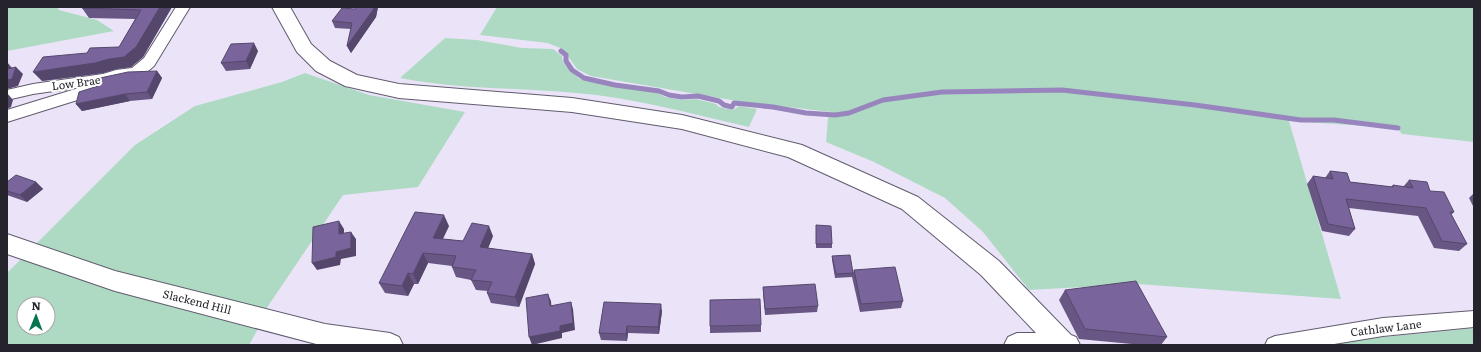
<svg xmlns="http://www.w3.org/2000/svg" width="1481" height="352" font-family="Literata,serif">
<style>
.green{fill:#aedac3;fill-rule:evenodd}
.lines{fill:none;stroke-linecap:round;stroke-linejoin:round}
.stream{stroke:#9985bd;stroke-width:5}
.street-casing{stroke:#615b6d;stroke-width:2}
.secondary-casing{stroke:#615b6d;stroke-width:2}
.street{fill:#fff;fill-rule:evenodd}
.secondary{fill:#fff;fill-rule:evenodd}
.wall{fill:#685785}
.shaded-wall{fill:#55476c}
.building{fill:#79659b;stroke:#55476c}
.labels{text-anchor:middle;stroke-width:4;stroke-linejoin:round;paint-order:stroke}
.street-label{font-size:11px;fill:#25232b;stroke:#fff}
</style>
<rect width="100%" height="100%" fill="#ebe4f9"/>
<g class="green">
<polygon points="7,7 57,7 59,10 97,20 114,31 7,51"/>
<polygon points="497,7 1474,7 1474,142 1402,134 1397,128 1289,121 1341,299 1138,284 1029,290 983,232 945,198 874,162 826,142 828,118 831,112 737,101 591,76 577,69 563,49 547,43 480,35"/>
<path d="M445,38L477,40L522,48L553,49L562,56L563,62L569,70L580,79L612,86L658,93L665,97L683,100L696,99L716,104L719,107L733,110L739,106L757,109L749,127C692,114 635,98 576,93C517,87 459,90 400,78Z"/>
<path d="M305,73L369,95L465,112L418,187L343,195L260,318L259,327L249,345H7V273L135,145L195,106L282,82ZM24,304H48V328H24Z"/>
<polygon points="1474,328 1474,345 1326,345 1355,340"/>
</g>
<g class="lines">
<polyline class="stream" points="561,51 566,55 566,61 572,70 584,78 615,85 659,91 669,95 682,97 698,96 719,101 724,105 732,107 734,103 773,107 806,113 835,115 849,113 883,100 942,92 1062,90 1195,105 1301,120 1334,120 1398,128"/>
<defs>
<g id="street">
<polygon points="176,7 190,7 154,66 141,77 118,80 104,84 106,88 103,92 7,122 7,110 82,87 33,94 7,100 7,90 33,84 103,74 116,70 132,68 144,58"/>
<polygon points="1474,311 1474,327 1383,336 1328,345 1265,345 1268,339 1275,336 1383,318"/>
</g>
<g id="secondary">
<polygon points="272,7 290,7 311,44 330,61 357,75 399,84 572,98 682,115 802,145 918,197 999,261 1071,335 1076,337 1080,345 1004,345 1008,337 1017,333 1036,333 981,275 902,209 788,157 682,129 572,112 399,98 345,86 316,71 297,52"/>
<polygon points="7,234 115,271 325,324 390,333 399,337 403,345 320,345 115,291 7,254"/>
</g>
</defs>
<use href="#street" class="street-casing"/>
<use href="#secondary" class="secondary-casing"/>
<use href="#street" class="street"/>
<use href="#secondary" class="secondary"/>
</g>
<g class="wall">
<polygon points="172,7 143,57 131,67 116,69 103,73 42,81 87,53 119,47 135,19 89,18 82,8"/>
<polygon points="356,7 378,7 376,17 351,53 347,46 351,29 335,28 332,21 355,9"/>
<polygon points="258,51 250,69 226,71 221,63"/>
<polygon points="157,71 162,78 152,99 130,101 82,111 76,104 98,86"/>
<polygon points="1330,171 1350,182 1391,187 1393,185 1403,187 1409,180 1430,191 1454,212 1451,215 1467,244 1459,251 1434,248 1418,216 1349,208 1355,229 1349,236 1322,231 1307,184 1313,176 1325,178"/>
<polygon points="7,182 36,182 43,189 27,202 7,195"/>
<polygon points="1474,193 1474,208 1469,198"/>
<polygon points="816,225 832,244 832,248 816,248"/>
<polygon points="449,226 443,239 463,241 493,236 488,248 532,254 535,264 519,307 491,303 487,293 488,291 476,290 471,280 456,277 452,267 452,266 428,263 418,284 414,284 408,296 385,293 379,283"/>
<polygon points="832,256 853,273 854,270 903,301 901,308 860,312 852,277 835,278 832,260"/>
<polygon points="763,287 818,306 817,312 765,315 763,293"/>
<polygon points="1065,290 1167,337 1161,345 1142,345 1079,339 1059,300"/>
<polygon points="662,311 659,334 628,333 627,341 601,340 599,333"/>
<polygon points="761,325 761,332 710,333 710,326"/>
</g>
<g class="shaded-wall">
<polygon points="160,7 172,7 143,57 131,67 116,69 103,73 42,81 33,72 109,59"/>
<polygon points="374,7 378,7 376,17 351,53 347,46"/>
<polygon points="254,43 258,51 250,69 246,61"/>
<polygon points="7,62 12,68 7,74"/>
<polygon points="16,67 23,74 18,86 7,89 7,80"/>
<polygon points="157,71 162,78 152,99 147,92"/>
<polygon points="7,93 13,100 11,107 7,109"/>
<polygon points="125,94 130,101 82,111 76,104"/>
<polygon points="36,182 43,189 27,202 20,195"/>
<polygon points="444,215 449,226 438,248 433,238"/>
<polygon points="339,221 344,229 344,242 339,234"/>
<polygon points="489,226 493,236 484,258 480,247"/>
<polygon points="351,232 356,239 356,256 341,259 340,265 317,270 312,263 336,252"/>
<polygon points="423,253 428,263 418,284 413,274"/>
<polygon points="532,254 535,264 519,307 515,297"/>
<polygon points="408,273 414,284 408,296 402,286"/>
<polygon points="548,294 551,301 552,314 550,306"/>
<polygon points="571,302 573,309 575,330 562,333 562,338 532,345 529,337"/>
<polygon points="661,304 662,311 659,334 658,327"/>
<polygon points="627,326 628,333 627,341 626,334"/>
</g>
<g class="building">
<polygon points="84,7 160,7 136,47 124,57 109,59 95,63 33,72 43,57 87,53 90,48 119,47 141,10 82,8"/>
<polygon points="356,7 374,7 373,10 347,46 352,23 332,21 342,8 355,9"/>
<polygon points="254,43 246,61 221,63 231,44"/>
<polygon points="16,67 12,79 7,80 7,69"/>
<polygon points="157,71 147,92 125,94 76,104 79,92 98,86 102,82 100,78 128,72"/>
<polygon points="1330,171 1347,173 1350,182 1393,187 1393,185 1413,188 1409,180 1427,182 1430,191 1444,192 1454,212 1450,212 1467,244 1442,241 1426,208 1346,199 1355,229 1328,224 1313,176 1333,179"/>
<polygon points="16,175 36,182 20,195 7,191 7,182"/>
<polygon points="415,212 444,215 433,238 463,241 472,223 489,226 480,247 532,254 515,297 487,293 492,282 471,280 476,270 452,267 456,256 423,253 413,274 408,273 402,286 379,283"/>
<polygon points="339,221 339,234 351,232 351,248 336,252 336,257 312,263 313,227"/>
<polygon points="816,225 831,226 832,244 816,244"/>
<polygon points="850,255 853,273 836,274 832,256"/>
<polygon points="895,267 903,301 861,304 854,270"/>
<polygon points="1136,281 1167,337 1085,329 1065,290"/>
<polygon points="815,284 818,306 765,309 763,287"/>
<polygon points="548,294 550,306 571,302 573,323 560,326 560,331 529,337 526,298"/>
<polygon points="760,299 761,325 710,326 710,300"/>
<polygon points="604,302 661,304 658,327 627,326 626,334 599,333"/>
</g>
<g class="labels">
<g class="street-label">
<text transform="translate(76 83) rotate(-8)" y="4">Low Brae</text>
<text transform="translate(197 302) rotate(14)" y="4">Slackend Hill</text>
<text transform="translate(1386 328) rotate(-7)" y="4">Cathlaw Lane</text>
</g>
</g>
<rect width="1481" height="352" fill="none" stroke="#25232b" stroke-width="16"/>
<g transform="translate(36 316) rotate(1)"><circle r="19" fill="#ffffff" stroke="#a8a7aa"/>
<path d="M0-3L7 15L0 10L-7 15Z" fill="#02744f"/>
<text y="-6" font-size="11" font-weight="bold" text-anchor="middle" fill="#25232b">N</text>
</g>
</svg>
